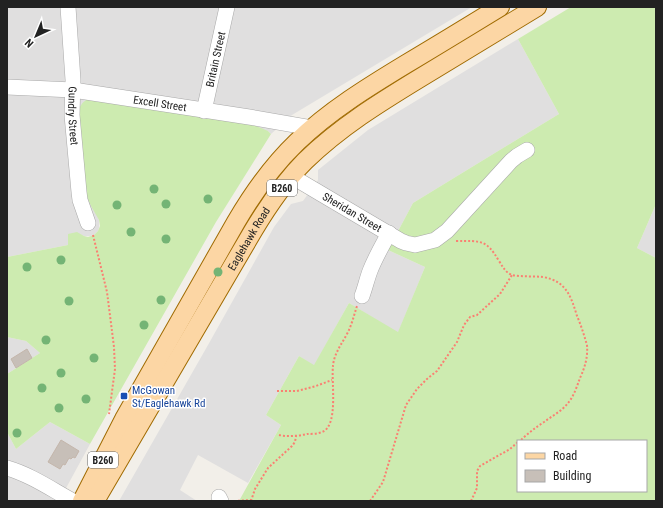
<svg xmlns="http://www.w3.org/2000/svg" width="663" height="508" font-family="'Roboto Condensed',sans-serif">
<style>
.residential{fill:#e0dfdf}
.grass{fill:#cdebb0;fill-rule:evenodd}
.building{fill:#c7bfb8;stroke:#c4b6ab}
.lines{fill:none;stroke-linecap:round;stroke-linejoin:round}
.minor-casing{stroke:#a9a9a9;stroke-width:16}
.major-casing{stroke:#a06b00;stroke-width:20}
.path{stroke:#fa8072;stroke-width:2;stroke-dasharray:2 2;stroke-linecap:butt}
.minor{stroke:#fff;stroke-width:15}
.major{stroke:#fcd6a4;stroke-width:18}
.tree{fill:#74b475}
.transit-dot{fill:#1a4fb4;stroke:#fff;stroke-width:1.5}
.labels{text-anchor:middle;stroke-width:3;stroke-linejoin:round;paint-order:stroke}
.shield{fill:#fff;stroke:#646464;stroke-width:1}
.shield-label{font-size:10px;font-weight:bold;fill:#222}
.street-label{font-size:11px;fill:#222;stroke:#fff}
.transit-label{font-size:11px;fill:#164399;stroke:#fff;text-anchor:start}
</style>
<rect width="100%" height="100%" fill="#f2efe9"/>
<g class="residential">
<polygon points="7,7 472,7 292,115 271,134 268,131 98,218 99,220 99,228 98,231 94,235 91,236 84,236 77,233 69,237 68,245 7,257"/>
<polygon points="518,39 559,114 413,203 388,250 425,267 398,333 349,303 314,366 299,356 266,415 281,425 248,483 198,455 180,490 197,501 119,501 208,345 274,227 291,204 303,201 318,180 318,170 368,130"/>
<polygon points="656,204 656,258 637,248"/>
<polygon points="7,337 26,341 40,353 7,374"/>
<polygon points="50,422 90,444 59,501 7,501 7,432 16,449"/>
</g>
<g class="grass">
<path d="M571,7H656V204L637,248L656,258V501H239L281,425L266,415L299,356L314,365L349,303L398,332L425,267L388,250L413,203L559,114L518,39ZM518,441H646V491H518Z"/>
<path d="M88,99L254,125L268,131L271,134L216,222L90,444L50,422L16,449L7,432V374L40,353L26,341L7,337V257L68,245V234L77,232L84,236L88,237L94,235L98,231L100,226L99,220L91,206L86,195L78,112C80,106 82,102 88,99Z"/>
</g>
<g class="building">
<polygon points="27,349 32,358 16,368 11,359"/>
<polygon points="61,440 79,451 75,458 73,457 71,459 69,458 65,465 63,464 60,469 48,462"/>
</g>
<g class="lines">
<defs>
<g id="minor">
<path id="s1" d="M68,7L73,80L72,115L79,192L80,200L88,223"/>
<path id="s2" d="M7,87L73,90L249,117L312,128"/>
<path id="s3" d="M204,111L227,7"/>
<path id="s4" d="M291,176L401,241L406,243L415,245L435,240L447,231L511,161L517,156L527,150"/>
<path d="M362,296C365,288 367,279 370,271C375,258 382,246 389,233"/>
<path d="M7,468C31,475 51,489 73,501"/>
<polyline points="219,497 221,501"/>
</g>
<g id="major">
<path d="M82,501L124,419L236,222C253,193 273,165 297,142C329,111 368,87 406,64C438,45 469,26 500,7"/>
<path id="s5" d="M95,501L253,231C268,206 284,182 305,161C340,127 379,103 420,78C459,54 498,31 537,7"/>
</g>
</defs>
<use href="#minor" class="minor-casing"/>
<use href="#major" class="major-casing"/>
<g class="path">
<polyline points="93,235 107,292 114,347 115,369 109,414"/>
<path d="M456,241C481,241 486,239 499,261C503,267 505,272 512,275C522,277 533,276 543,277C566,281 571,296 577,316C581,325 584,335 587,345C588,357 585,367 580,378C577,386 574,396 568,403C562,411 552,416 544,422C535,428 527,434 520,441"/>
<polyline points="277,391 297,391 316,386 332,380"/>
<path d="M279,435C288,437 298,436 307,434C311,434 317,434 322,432C339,426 331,381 333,366C334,353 342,344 348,332C352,324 354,315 357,306"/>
<polyline points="234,501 251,500"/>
<polyline points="251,501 255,489 268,468 292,446 295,442 296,436"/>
<polyline points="370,501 383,482 406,405 417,389 427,379 437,371 457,342 464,325 470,317 477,315 500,294 512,275"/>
<polyline points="471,501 477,488 477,471 480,466 510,449 518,442"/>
</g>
<use href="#minor" class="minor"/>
<use href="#major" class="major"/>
</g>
<g class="tree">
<circle cx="154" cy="189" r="4.5"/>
<circle cx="208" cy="199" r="4.5"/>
<circle cx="166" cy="204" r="4.5"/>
<circle cx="117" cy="205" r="4.5"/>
<circle cx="131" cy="232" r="4.5"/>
<circle cx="166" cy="239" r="4.5"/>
<circle cx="61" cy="260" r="4.5"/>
<circle cx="27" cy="267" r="4.5"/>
<circle cx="218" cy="272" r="4.5"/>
<circle cx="161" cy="300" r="4.5"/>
<circle cx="69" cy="301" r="4.5"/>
<circle cx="144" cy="325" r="4.5"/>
<circle cx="46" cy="340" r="4.5"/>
<circle cx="94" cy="358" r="4.5"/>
<circle cx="61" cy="373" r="4.5"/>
<circle cx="42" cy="388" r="4.5"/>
<circle cx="86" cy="399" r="4.5"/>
<circle cx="59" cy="408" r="4.5"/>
<circle cx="17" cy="433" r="4.5"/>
</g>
<rect class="transit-dot" x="120" y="392" width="8" height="8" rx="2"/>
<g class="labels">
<g class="shield">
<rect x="267" y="180" width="30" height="16" rx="3"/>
<rect x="88" y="452" width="30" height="16" rx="3"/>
</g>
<g class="shield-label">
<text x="282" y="192">B260</text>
<text x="103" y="464">B260</text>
</g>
<g class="street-label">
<text dy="4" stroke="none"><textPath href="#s3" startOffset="53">Britain Street</textPath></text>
<text dy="4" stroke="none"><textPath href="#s2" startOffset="154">Excell Street</textPath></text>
<text dy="4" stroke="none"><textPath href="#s1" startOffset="109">Gundry Street</textPath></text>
<text dy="4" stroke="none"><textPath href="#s4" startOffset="71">Sheridan Street</textPath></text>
<text dy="4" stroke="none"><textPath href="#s5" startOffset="304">Eaglehawk Road</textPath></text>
</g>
<g class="transit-label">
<text x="132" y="394">McGowan<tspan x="132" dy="13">St/Eaglehawk Rd</tspan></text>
</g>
</g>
<rect width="663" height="508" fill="none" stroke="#222222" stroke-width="16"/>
<rect x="517" y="440" width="130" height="52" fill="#ffffff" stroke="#a7a7a7"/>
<rect x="525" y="453" width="20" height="6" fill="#fcd6a4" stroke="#a7a7a7"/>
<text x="553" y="460" font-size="12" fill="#222222">Road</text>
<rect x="525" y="470" width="20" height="12" fill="#c7bfb8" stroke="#a7a7a7"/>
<text x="553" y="480" font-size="12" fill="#222222">Building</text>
<g transform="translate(36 36) rotate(224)" stroke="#ffffff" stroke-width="3" paint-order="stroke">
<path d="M0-3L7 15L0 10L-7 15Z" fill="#222222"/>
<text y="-6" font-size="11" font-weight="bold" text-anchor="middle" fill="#222222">N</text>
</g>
</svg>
